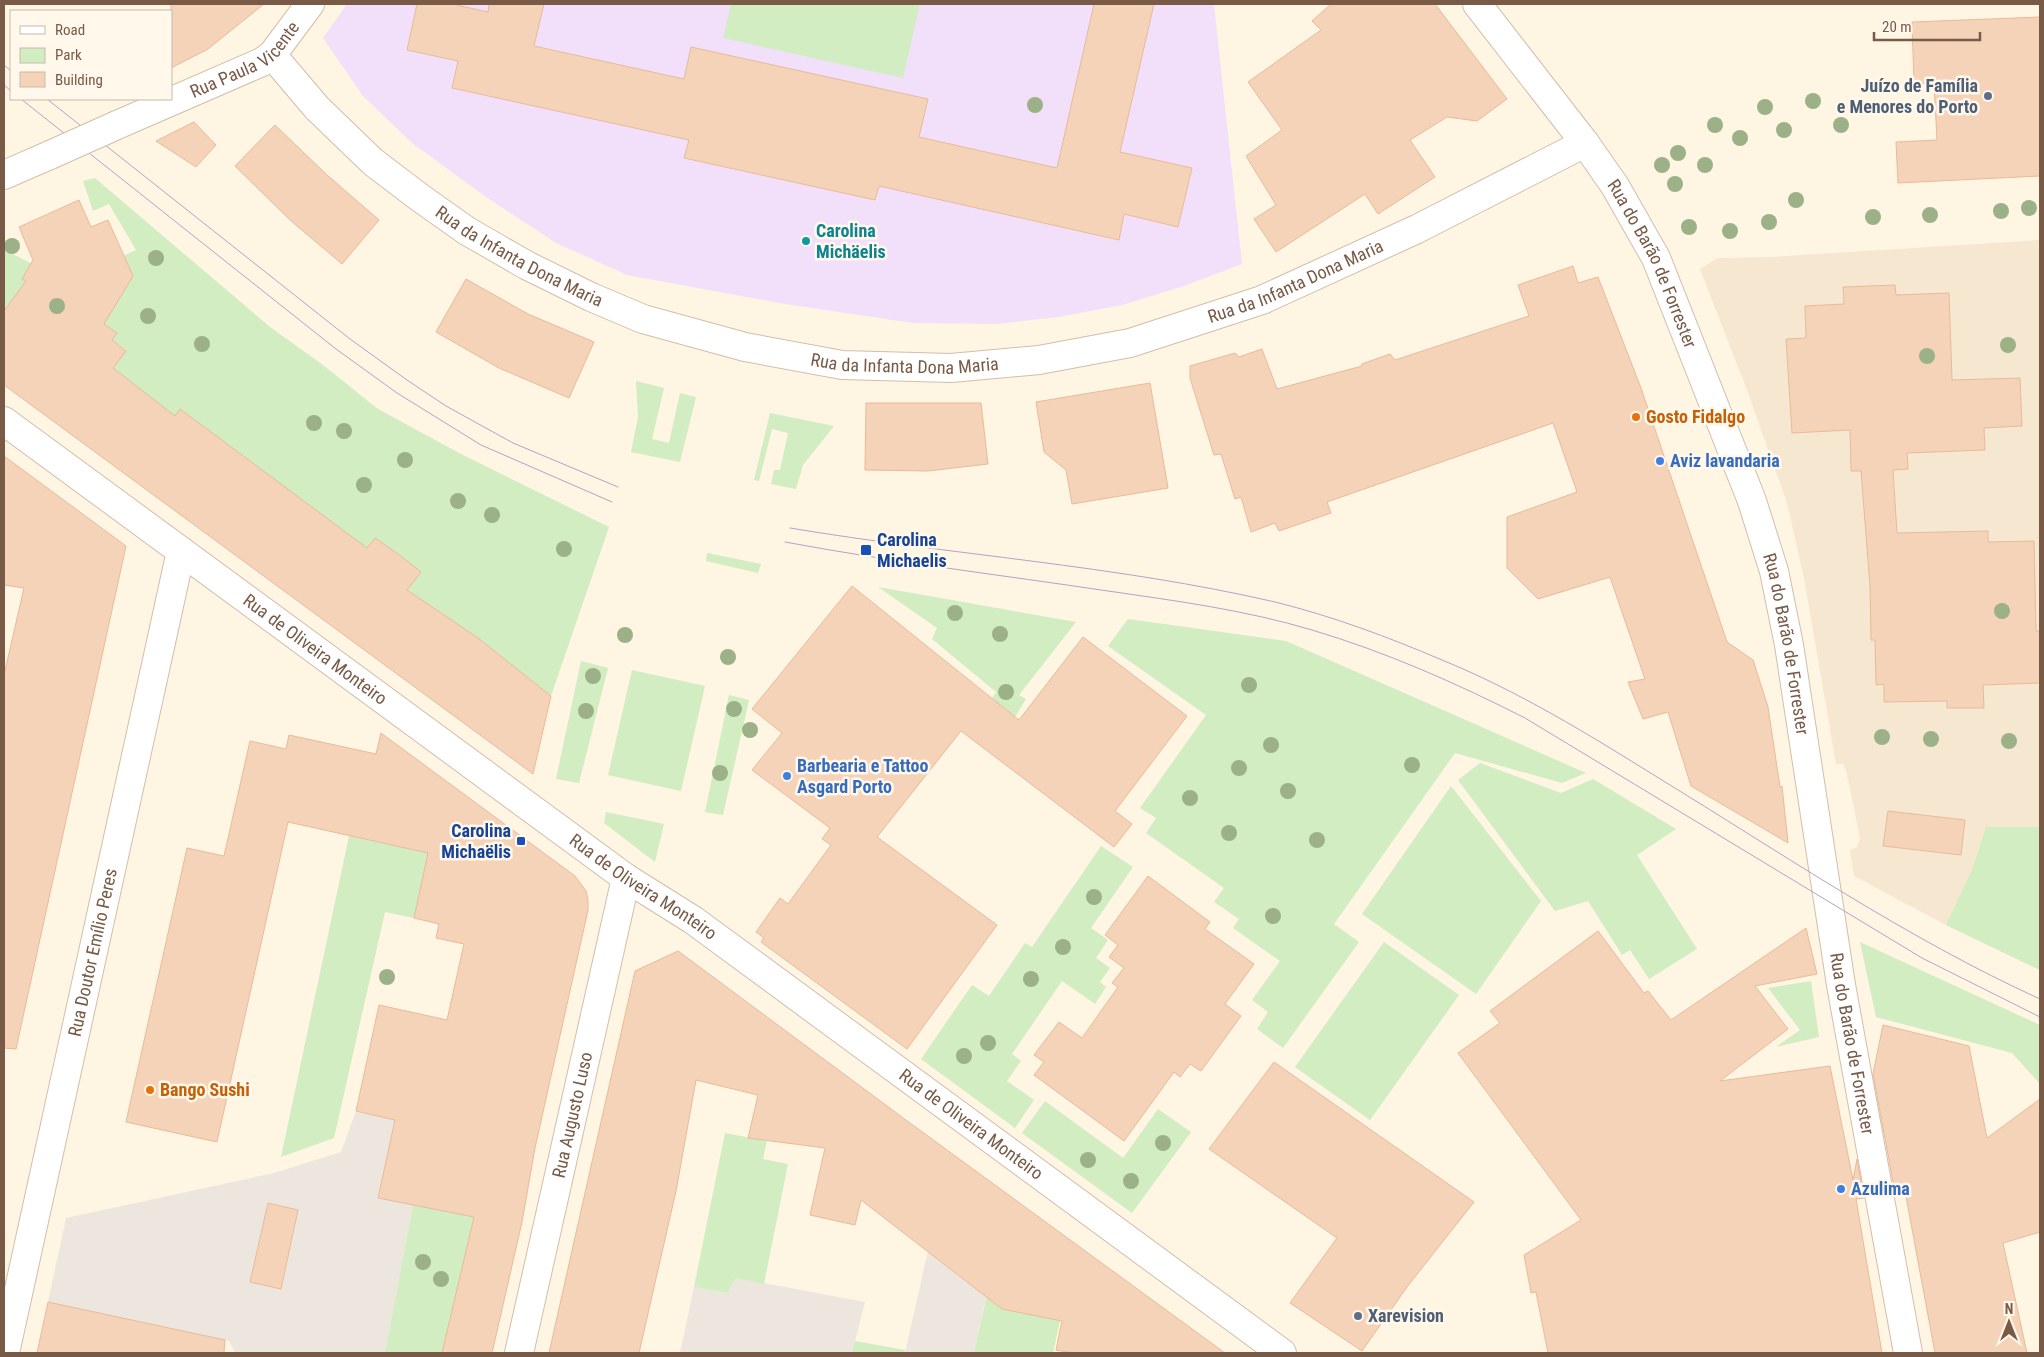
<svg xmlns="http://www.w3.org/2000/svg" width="2044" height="1357" font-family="'Roboto Condensed',sans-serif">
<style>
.residential{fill:#f6e7d1}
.industrial{fill:#ede6de;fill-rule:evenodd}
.education{fill:#f2e0fa}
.green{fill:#d1edc1}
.building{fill:#f5d3b9;stroke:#e9ba98}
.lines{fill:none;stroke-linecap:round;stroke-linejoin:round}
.minor-casing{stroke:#d2beab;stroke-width:30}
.minor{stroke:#fff;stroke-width:28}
.tram{stroke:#b8a1c8;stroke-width:1}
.minor-bridge-casing{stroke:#d2beab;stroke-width:30;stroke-linecap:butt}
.minor-bridge{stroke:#fff;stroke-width:28}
.tree{fill:#9cb187}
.service-dot{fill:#5c6f8a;stroke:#fff8eb;stroke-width:2}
.culture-dot{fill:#0f9aa8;stroke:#fff8eb;stroke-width:2}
.food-dot{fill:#e8710a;stroke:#fff8eb;stroke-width:2}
.shop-dot{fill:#3f7fe0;stroke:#fff8eb;stroke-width:2}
.transit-dot{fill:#1a4fb4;stroke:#fff8eb;stroke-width:2}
.labels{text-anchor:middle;stroke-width:5;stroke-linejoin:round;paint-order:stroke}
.street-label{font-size:18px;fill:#785a47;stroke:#fff8eb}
.service-label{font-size:18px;font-weight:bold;fill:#4e5e75;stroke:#fff8eb;text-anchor:end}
.culture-label{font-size:18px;font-weight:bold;fill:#0d838f;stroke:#fff8eb;text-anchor:start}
.food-label{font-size:18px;font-weight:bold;fill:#c56008;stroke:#fff8eb;text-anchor:start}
.shop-label{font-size:18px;font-weight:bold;fill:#366cbe;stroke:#fff8eb;text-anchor:start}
.transit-label{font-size:18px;font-weight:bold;fill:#164399;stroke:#fff8eb;text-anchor:start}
</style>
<rect width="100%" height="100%" fill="#fef5e3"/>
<polygon class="residential" points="2040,240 2040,970 1946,925 1854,876 1850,850 1857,847 1860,838 1846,770 1843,764 1836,764 1804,578 1787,503 1747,390 1700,269 1718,258 1771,257"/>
<g class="industrial">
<path d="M356,1111L395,1120L378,1198L413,1205L385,1353H235L229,1341L48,1302L66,1218L274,1173L341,1152ZM268,1203L298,1211L281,1288Z"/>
<polygon points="928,1251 986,1296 974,1353 905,1353"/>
<polygon points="736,1278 865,1302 852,1353 680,1353 694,1287 726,1293"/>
</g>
<polygon class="education" points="347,4 1214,4 1242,264 1184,286 1122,305 1059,317 997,324 913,323 785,304 627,275 556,243 486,197 412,143 363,96 323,38"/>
<g class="green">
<polygon points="731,4 920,4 903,78 723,38"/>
<polygon points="95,178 270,327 323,365 378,409 461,454 609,527 551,696 478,638 407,590 421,572 375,538 367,548 175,416 113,368 126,350 112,340 117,333 105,324 10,303 4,311 4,250 31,263 22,279 48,294 96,268 136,250 109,204 93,211 83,181"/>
<polygon points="636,381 664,388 652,439 669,443 680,393 696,397 680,462 631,452 638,417"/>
<polygon points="770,413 834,426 803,465 796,489 771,484 774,470 780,470 788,433 772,429 759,481 754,480"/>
<polygon points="707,553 761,564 758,573 706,561"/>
<polygon points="878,587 1076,622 1019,695 1026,699 1013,720 989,703 996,692 932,639 937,628"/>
<polygon points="1128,619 1286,641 1586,773 1562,783 1455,753 1334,924 1359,942 1283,1048 1257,1029 1268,1012 1252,1000 1280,961 1233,928 1239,919 1214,902 1224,888 1146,833 1156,818 1140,808 1206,715 1108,646"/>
<polygon points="581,661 608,668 579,783 556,779"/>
<polygon points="632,670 705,686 681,791 608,775"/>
<polygon points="729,695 749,700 723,815 705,812"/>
<polygon points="1480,763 1561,793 1593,779 1676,829 1637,855 1697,949 1649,979 1630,950 1622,955 1588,901 1555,911 1458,780"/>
<polygon points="1451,786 1541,901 1476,994 1362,914"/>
<polygon points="606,812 664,824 655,862 604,823"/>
<polygon points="1986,827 2040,827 2040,970 1946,925 1972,870"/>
<polygon points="349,836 428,853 414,918 385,912 334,1138 281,1157"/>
<polygon points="1101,846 1133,867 1091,928 1108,940 1096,958 1110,968 1100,982 1106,987 1095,1004 1062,981 1012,1054 1021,1061 1007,1081 1034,1100 1015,1128 921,1059 972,985 989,996 1025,943 1032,947"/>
<polygon points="1384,942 1459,995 1370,1120 1295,1067"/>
<polygon points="1860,942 2040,1025 2040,1084 2012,1053 1876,1017"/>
<polygon points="1811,981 1819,1037 1776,1047 1800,1030 1768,988"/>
<polygon points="1045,1101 1123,1158 1158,1109 1191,1132 1132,1213 1022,1133"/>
<polygon points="725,1133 767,1141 763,1159 788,1164 764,1284 736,1278 727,1293 694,1287"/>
<polygon points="413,1205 474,1217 442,1353 385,1353"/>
<polygon points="990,1280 1060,1321 1053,1353 974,1353"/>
<polygon points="855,1341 905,1350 904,1353 852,1353"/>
</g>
<g class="building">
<polygon points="171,4 264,4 208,49 171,68"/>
<polygon points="417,4 452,4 488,12 489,4 544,4 534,46 684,79 691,47 928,99 919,137 1057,168 1094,4 1154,4 1120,152 1192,168 1178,227 1124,214 1119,240 879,186 875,200 684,158 689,140 452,88 458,61 407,50"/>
<polygon points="1331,4 1435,4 1507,99 1477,121 1447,117 1410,140 1435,177 1378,214 1365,194 1276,252 1254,219 1276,205 1246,156 1282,130 1248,82 1321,30 1312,21"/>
<polygon points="2040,17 2040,176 1898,183 1896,142 1937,140 1934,83 1914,84 1912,22"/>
<polygon points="194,122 216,145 196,167 156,141"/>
<polygon points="275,125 326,174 379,220 342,264 290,220 235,166"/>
<polygon points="79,200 91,227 108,220 133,276 104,324 117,333 112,340 126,351 113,368 175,416 180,409 367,548 375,538 398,554 421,572 407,590 478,638 551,696 533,774 4,385 4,311 26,281 22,279 33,260 19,227"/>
<polygon points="1573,266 1578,283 1598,277 1641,388 1727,642 1753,660 1768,707 1780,787 1782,786 1788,843 1691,786 1668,712 1643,719 1628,682 1645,679 1610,577 1538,599 1507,568 1507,517 1577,492 1553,423 1327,502 1331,513 1279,531 1275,523 1251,532 1241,497 1235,499 1221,454 1214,455 1190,378 1190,366 1235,353 1239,357 1262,349 1277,389 1362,366 1362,364 1390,354 1395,360 1529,316 1518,285"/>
<polygon points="466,279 528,314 594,342 569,398 499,368 436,332"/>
<polygon points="1895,285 1896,295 1949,293 1952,380 2020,378 2022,426 1984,428 1985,450 1907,453 1908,469 1893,470 1897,533 1988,531 1988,542 2034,541 2036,631 2040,631 2040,683 1983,685 1984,708 1947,708 1947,701 1884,702 1884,684 1876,685 1875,640 1871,640 1870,586 1861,471 1851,471 1850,430 1792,433 1786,339 1806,338 1805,306 1844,304 1843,287"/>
<polygon points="1150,383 1168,488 1072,504 1066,470 1044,452 1036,402"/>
<polygon points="866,403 981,403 988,464 928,471 865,470"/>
<polygon points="4,456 126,546 16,1049 4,1048 4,675 24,588 4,585"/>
<polygon points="852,586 1019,720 1083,637 1187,716 1115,811 1132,824 1114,847 961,731 877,837 997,925 907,1049 761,942 764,938 756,932 780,898 788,904 831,845 822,839 830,828 752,770 782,733 752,709"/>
<polygon points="381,733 575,876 586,891 588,900 588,910 535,1148 522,1222 492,1353 442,1353 474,1217 378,1198 395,1120 356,1111 379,1005 447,1020 464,944 436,938 439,924 414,918 428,853 288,822 217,1142 126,1122 187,848 224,856 250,741 286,749 289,735 376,754"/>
<polygon points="1888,811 1965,820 1961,855 1883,846"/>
<polygon points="1148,876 1210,922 1205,929 1254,964 1225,1004 1241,1016 1201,1071 1190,1064 1180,1077 1174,1072 1124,1141 1034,1075 1044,1062 1034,1055 1059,1022 1082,1038 1118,987 1112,983 1124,968 1109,957 1118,945 1105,935"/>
<polygon points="1806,928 1817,974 1755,986 1788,1029 1720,1081 1830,1066 1853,1180 1857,1159 1864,1198 1856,1199 1882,1353 1548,1353 1536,1292 1531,1293 1524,1255 1581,1220 1458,1053 1500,1023 1490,1011 1598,931 1644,993 1648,991 1671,1020"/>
<polygon points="678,951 910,1123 1225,1353 1073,1353 1056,1350 1062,1321 1002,1309 861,1200 855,1225 810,1215 825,1148 748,1138 758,1095 696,1080 676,1191 639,1353 549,1353 635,971"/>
<polygon points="1883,1025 1969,1046 1987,1138 2040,1099 2040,1232 2003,1243 2027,1353 1935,1353 1905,1191 1895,1192 1873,1074"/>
<polygon points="1274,1062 1474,1202 1407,1287 1362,1351 1290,1303 1337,1238 1209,1149"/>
<polygon points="268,1203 298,1210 281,1289 250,1282"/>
<polygon points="48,1302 225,1340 224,1353 37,1353"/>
</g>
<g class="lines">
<defs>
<g id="minor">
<path id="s1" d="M1477,4L1585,143L1615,186L1656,258L1752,501L1774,571L1789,645L1841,985L1908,1353"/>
<path id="s2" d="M272,55L317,108L373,162L419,197L467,231L528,266L591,297L643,319L745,347L842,365L951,368L1039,360L1130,343L1262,300L1417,229L1585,143"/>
<path id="s3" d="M117,125L262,62L272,55L310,4"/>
<polyline points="4,175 50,155"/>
<path id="s4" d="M4,421L626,878L693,920L1282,1353"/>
<path id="s5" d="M5,1353L181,551"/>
<path id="s6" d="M519,1353L626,878"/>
</g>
</defs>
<use href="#minor" class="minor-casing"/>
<use href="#minor" class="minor"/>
<g class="tram">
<polyline points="4,65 11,71"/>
<polyline points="4,85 11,91"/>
<polyline points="21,99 336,349 397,393 481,445 612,502"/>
<polyline points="47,99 350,339 407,380 446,406 513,443 618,487"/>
<path d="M790,528C951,555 1115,565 1275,602C1332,616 1388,637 1442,660C1518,691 1588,734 1657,777C1783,854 1906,938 2040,999"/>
<path d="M785,542C892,562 1001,575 1108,591C1177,601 1245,610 1312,630C1386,652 1456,683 1525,718L1922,958L2040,1017"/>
</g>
<defs>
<polyline id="minor-bridge" points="50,155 117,125"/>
</defs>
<use href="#minor-bridge" class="minor-bridge-casing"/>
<use href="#minor-bridge" class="minor-bridge"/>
</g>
<g class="tree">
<circle cx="1813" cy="101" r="8"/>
<circle cx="1035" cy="105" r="8"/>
<circle cx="1765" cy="107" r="8"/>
<circle cx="1715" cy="125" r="8"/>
<circle cx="1841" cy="125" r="8"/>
<circle cx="1784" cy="130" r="8"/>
<circle cx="1740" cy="138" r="8"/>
<circle cx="1678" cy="153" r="8"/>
<circle cx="1662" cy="165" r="8"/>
<circle cx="1705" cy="165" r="8"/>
<circle cx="1675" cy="184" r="8"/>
<circle cx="1796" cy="200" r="8"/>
<circle cx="2029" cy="208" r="8"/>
<circle cx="2001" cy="211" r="8"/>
<circle cx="1930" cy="215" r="8"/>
<circle cx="1873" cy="217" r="8"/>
<circle cx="1769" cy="222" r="8"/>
<circle cx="1689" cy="227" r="8"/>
<circle cx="1730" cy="231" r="8"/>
<circle cx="12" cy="246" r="8"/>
<circle cx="156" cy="258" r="8"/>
<circle cx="57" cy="306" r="8"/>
<circle cx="148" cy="316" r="8"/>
<circle cx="202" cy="344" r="8"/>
<circle cx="2008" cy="345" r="8"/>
<circle cx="1927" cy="356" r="8"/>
<circle cx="314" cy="423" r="8"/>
<circle cx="344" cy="431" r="8"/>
<circle cx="405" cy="460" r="8"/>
<circle cx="364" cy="485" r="8"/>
<circle cx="458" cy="501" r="8"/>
<circle cx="492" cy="515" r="8"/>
<circle cx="564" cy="549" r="8"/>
<circle cx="2002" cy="611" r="8"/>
<circle cx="955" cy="613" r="8"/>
<circle cx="1000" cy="634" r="8"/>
<circle cx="625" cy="635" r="8"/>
<circle cx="728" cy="657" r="8"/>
<circle cx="593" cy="676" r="8"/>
<circle cx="1249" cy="685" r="8"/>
<circle cx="1006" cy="692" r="8"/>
<circle cx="734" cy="709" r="8"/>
<circle cx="586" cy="711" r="8"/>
<circle cx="750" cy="730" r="8"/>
<circle cx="1882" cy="737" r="8"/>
<circle cx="1931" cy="739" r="8"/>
<circle cx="2009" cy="741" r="8"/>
<circle cx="1271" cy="745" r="8"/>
<circle cx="1412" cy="765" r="8"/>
<circle cx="1239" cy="768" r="8"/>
<circle cx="720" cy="773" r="8"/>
<circle cx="1288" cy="791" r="8"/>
<circle cx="1190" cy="798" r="8"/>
<circle cx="1229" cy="833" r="8"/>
<circle cx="1317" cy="840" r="8"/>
<circle cx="1094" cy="897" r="8"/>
<circle cx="1273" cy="916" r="8"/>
<circle cx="1063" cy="947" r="8"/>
<circle cx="387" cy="977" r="8"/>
<circle cx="1031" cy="979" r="8"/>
<circle cx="988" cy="1043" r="8"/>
<circle cx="964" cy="1056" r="8"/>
<circle cx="1163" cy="1143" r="8"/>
<circle cx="1088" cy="1160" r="8"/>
<circle cx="1131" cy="1181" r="8"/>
<circle cx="423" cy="1262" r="8"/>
<circle cx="441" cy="1279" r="8"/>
</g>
<g class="service-dot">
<circle cx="1988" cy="96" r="5"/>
<circle cx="1358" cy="1316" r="5"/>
</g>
<circle class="culture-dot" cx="806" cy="241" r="5"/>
<g class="food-dot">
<circle cx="1636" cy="417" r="5"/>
<circle cx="150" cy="1090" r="5"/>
</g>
<g class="shop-dot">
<circle cx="1660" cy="461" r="5"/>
<circle cx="787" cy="776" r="5"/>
<circle cx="1841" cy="1189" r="5"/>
</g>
<g class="transit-dot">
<rect x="860" y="544" width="12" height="12" rx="2.5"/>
<rect x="516" y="836" width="10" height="10" rx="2.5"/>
</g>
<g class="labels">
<g class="street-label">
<text dy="6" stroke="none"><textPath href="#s3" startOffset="145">Rua Paula Vicente</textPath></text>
<text dy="6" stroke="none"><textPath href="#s2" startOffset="322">Rua da Infanta Dona Maria</textPath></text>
<text dy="6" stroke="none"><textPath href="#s1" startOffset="315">Rua do Barão de Forrester</textPath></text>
<text dy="6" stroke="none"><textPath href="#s2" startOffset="1132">Rua da Infanta Dona Maria</textPath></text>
<text dy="6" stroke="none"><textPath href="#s2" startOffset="728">Rua da Infanta Dona Maria</textPath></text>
<text dy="6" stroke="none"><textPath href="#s1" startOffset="720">Rua do Barão de Forrester</textPath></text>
<text dy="6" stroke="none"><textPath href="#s4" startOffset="386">Rua de Oliveira Monteiro</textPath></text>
<text dy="6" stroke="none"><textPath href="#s4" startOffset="791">Rua de Oliveira Monteiro</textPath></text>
<text dy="6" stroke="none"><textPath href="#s5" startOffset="410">Rua Doutor Emílio Peres</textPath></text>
<text dy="6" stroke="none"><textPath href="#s1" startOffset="1125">Rua do Barão de Forrester</textPath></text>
<text dy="6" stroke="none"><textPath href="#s6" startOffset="244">Rua Augusto Luso</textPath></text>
<text dy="6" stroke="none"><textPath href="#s4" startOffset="1196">Rua de Oliveira Monteiro</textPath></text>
</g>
<g class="service-label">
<text x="1978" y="92">Juízo de Família<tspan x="1978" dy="21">e Menores do Porto</tspan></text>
<text x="1368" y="1322" text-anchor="start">Xarevision</text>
</g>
<g class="culture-label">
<text x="816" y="237">Carolina<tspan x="816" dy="21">Michäelis</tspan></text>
</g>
<g class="food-label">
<text x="1646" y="423">Gosto Fidalgo</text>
<text x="160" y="1096">Bango Sushi</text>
</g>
<g class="shop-label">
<text x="1670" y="467">Aviz lavandaria</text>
<text x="797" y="772">Barbearia e Tattoo<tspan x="797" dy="21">Asgard Porto</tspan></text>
<text x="1851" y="1195">Azulima</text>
</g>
<g class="transit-label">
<text x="877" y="546">Carolina<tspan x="877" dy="21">Michaelis</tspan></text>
<text x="511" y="837" text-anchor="end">Carolina<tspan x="511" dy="21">Michaëlis</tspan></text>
</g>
</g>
<rect width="2044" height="1357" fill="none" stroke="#785a47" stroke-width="10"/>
<rect x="10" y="10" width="162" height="90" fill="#fff8eb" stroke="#c9b9a9"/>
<rect x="20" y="26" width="25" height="8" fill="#ffffff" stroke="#c9b9a9"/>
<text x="55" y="35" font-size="15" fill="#785a47">Road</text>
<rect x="20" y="48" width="25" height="15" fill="#d1edc1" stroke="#c9b9a9"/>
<text x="55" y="60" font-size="15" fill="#785a47">Park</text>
<rect x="20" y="72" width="25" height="15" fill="#f5d3b9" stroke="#c9b9a9"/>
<text x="55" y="85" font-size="15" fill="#785a47">Building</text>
<g transform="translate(2009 1322)" stroke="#fff8eb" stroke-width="4" paint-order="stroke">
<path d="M0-4L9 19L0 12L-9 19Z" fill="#785a47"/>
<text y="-8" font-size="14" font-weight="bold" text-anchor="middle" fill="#785a47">N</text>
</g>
<path d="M1874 32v8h106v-8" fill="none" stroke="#785a47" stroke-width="2.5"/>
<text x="1882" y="32" font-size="15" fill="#785a47" stroke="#fff8eb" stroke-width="4" paint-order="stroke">20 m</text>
</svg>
